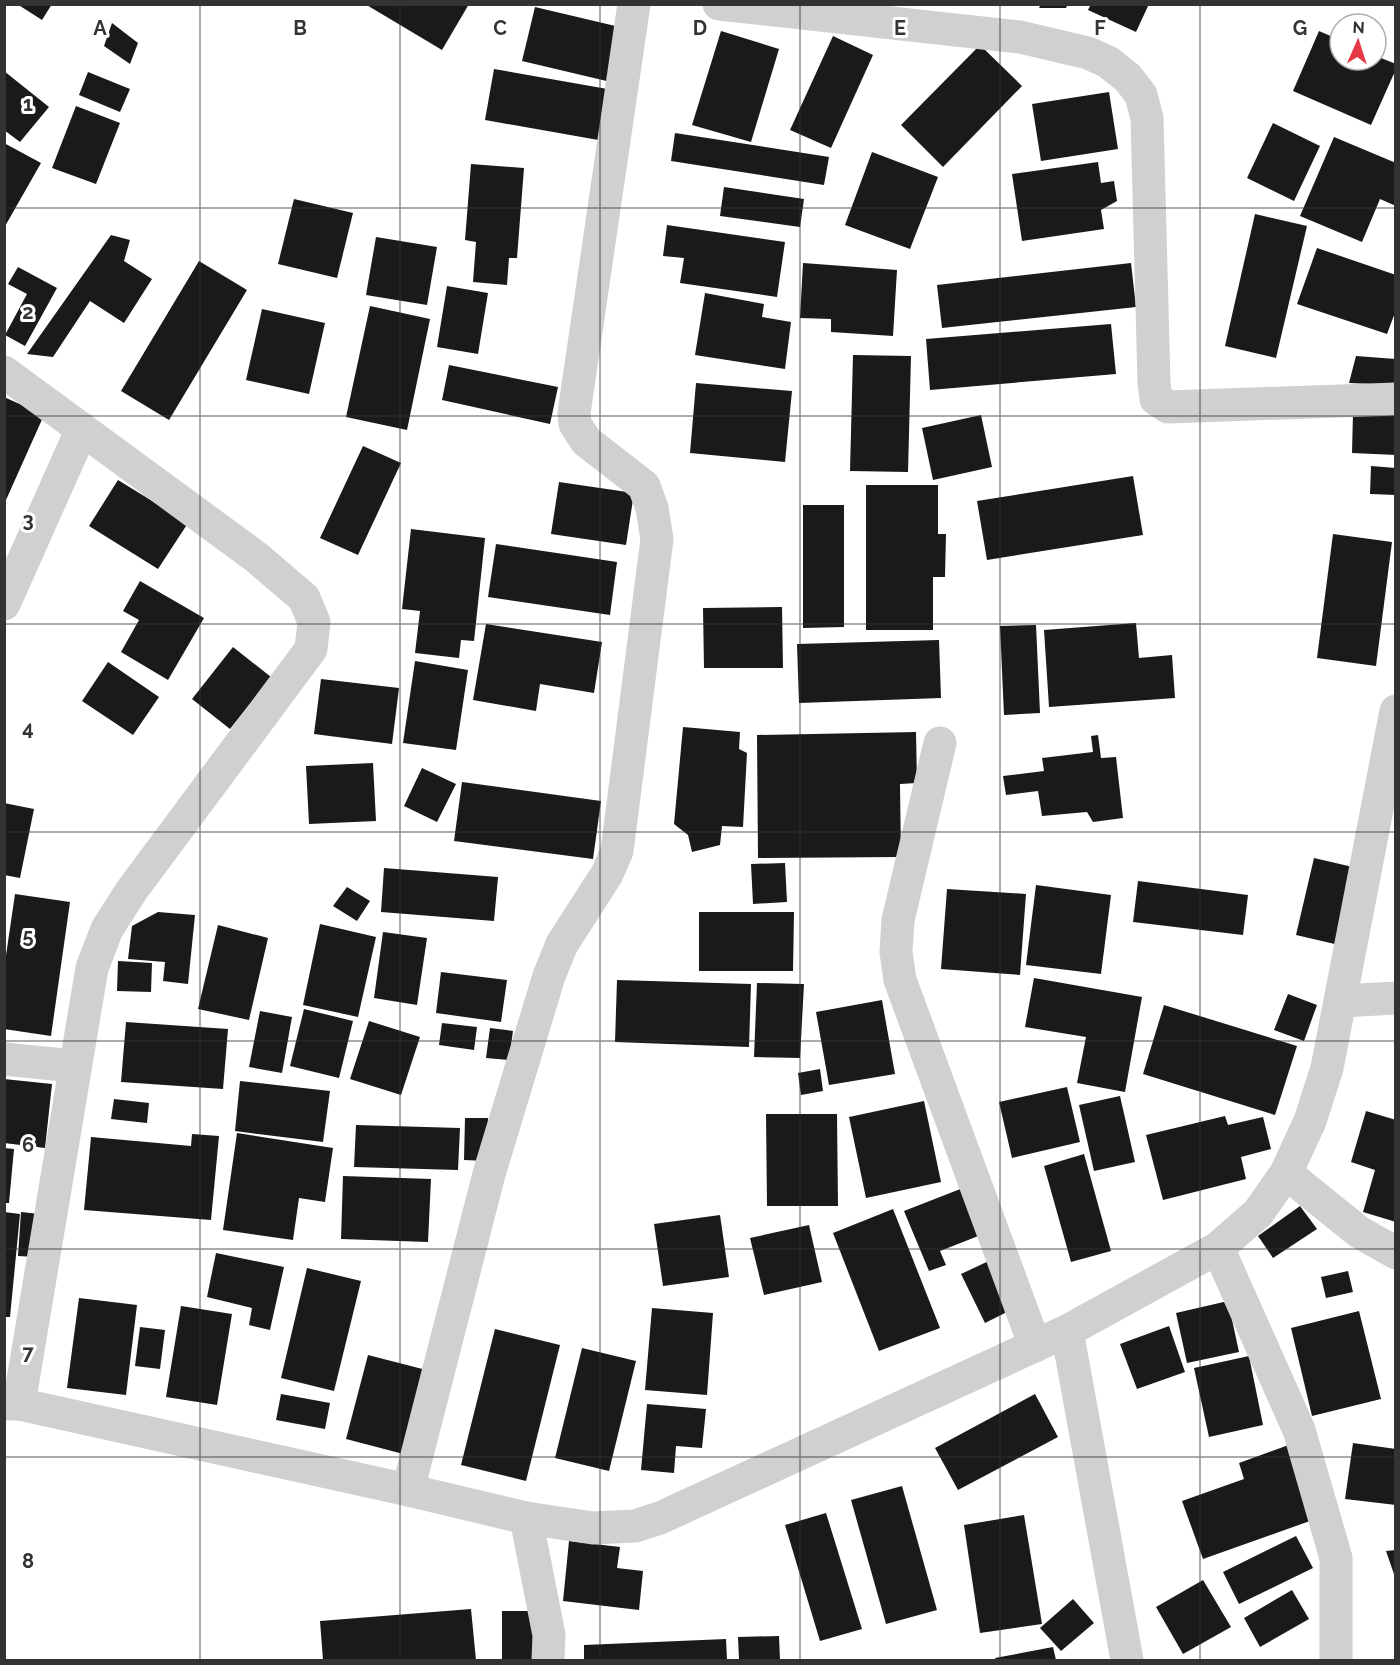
<svg xmlns="http://www.w3.org/2000/svg" width="1400" height="1665" font-family="Raleway,sans-serif">
<style>
.building{fill:#1a1a1a}
.lines{fill:none;stroke-linecap:round;stroke-linejoin:round}
.minor{stroke:#d0d0d0;stroke-width:33}
.grid{fill:none;stroke:#333;stroke-width:1.5;stroke-opacity:0.55}
.grid-label{font-size:20px;text-anchor:middle;font-weight:bold;fill:#333;stroke:#fff;stroke-width:6;stroke-linejoin:round;paint-order:stroke}
</style>
<rect width="100%" height="100%" fill="#fff"/>
<g class="building">
<polygon points="17,4 52,4 42,20"/>
<polygon points="365,4 469,4 442,50"/>
<polygon points="1041,4 1068,4 1066,8 1039,8"/>
<polygon points="1091,4 1149,4 1136,32 1088,10"/>
<polygon points="535,7 628,29 615,83 522,61"/>
<polygon points="112,23 138,43 130,64 104,46"/>
<polygon points="721,31 779,49 751,142 692,125"/>
<polygon points="1319,31 1340,40 1340,60 1376,60 1376,56 1396,64 1396,69 1371,125 1293,91"/>
<polygon points="833,36 873,55 831,148 790,130"/>
<polygon points="980,45 1022,86 943,167 901,125"/>
<polygon points="494,69 613,90 604,141 485,120"/>
<polygon points="4,71 49,107 20,142 4,130"/>
<polygon points="88,72 130,89 120,112 79,95"/>
<polygon points="1109,92 1118,149 1041,161 1032,104"/>
<polygon points="76,106 120,123 96,184 52,168"/>
<polygon points="1273,123 1320,146 1294,201 1247,178"/>
<polygon points="675,133 829,157 824,185 671,161"/>
<polygon points="1334,137 1396,163 1396,206 1380,199 1362,242 1300,216"/>
<polygon points="4,143 41,163 4,228"/>
<polygon points="872,152 938,177 910,249 845,225"/>
<polygon points="1098,162 1101,183 1114,181 1117,201 1101,210 1104,229 1022,241 1012,174"/>
<polygon points="471,164 524,168 517,258 509,258 507,285 473,282 476,242 465,240"/>
<polygon points="724,187 804,199 800,227 720,216"/>
<polygon points="294,199 353,213 337,278 278,264"/>
<polygon points="1255,214 1307,226 1276,358 1225,346"/>
<polygon points="667,225 785,242 777,297 680,283 684,258 663,256"/>
<polygon points="111,235 130,240 124,261 152,279 124,323 90,301 53,357 27,354"/>
<polygon points="376,237 437,247 427,305 366,295"/>
<polygon points="1317,248 1396,275 1396,310 1387,334 1297,304"/>
<polygon points="199,261 247,290 169,420 121,391"/>
<polygon points="803,263 897,270 893,336 831,332 831,319 800,318"/>
<polygon points="1131,263 1136,307 942,328 937,285"/>
<polygon points="18,267 57,288 25,346 5,335 27,294 8,284"/>
<polygon points="447,286 488,293 478,354 437,347"/>
<polygon points="705,293 764,304 762,317 791,322 785,369 695,355"/>
<polygon points="370,306 430,319 407,430 346,417"/>
<polygon points="262,309 325,323 309,394 246,380"/>
<polygon points="1111,324 1116,374 930,390 926,339"/>
<polygon points="853,355 911,356 908,472 850,471"/>
<polygon points="1356,356 1396,359 1396,385 1349,383"/>
<polygon points="449,365 558,387 550,424 442,400"/>
<polygon points="696,383 792,391 785,462 690,453"/>
<polygon points="4,397 44,415 6,500 4,499"/>
<polygon points="1353,413 1396,415 1396,455 1352,453"/>
<polygon points="981,415 992,467 933,480 922,428"/>
<polygon points="363,446 401,463 358,555 320,538"/>
<polygon points="1371,466 1396,468 1396,495 1370,494"/>
<polygon points="1133,476 1143,535 987,560 977,501"/>
<polygon points="118,480 188,523 158,569 89,526"/>
<polygon points="559,482 634,493 626,545 551,534"/>
<polygon points="866,485 938,485 938,534 946,534 945,577 933,577 933,630 866,630"/>
<polygon points="803,505 844,505 844,627 803,628"/>
<polygon points="411,529 485,538 474,641 461,640 459,658 415,653 420,611 402,609"/>
<polygon points="1333,534 1392,542 1376,666 1317,658"/>
<polygon points="496,544 617,562 610,615 488,597"/>
<polygon points="140,581 204,618 168,680 121,652 139,620 123,611"/>
<polygon points="782,607 783,668 704,668 703,608"/>
<polygon points="1136,623 1139,658 1172,655 1175,698 1049,707 1044,630"/>
<polygon points="486,624 602,642 594,693 540,684 536,711 473,700"/>
<polygon points="1036,625 1040,713 1004,715 1000,626"/>
<polygon points="939,640 941,698 799,703 797,644"/>
<polygon points="233,647 271,677 230,729 192,699"/>
<polygon points="415,661 468,670 456,750 403,743"/>
<polygon points="108,662 159,697 133,735 82,701"/>
<polygon points="321,679 399,688 392,744 314,734"/>
<polygon points="683,727 740,732 739,749 747,753 743,827 722,826 720,845 692,852 688,835 674,824"/>
<polygon points="916,732 917,783 900,784 901,857 758,858 757,735"/>
<polygon points="1098,735 1101,758 1116,757 1123,818 1093,822 1087,812 1042,816 1038,791 1006,795 1003,776 1044,771 1042,758 1093,752 1091,736"/>
<polygon points="373,763 376,821 309,824 306,766"/>
<polygon points="422,768 456,784 437,822 404,806"/>
<polygon points="462,782 601,801 593,859 454,841"/>
<polygon points="4,803 34,809 20,878 4,875"/>
<polygon points="1314,858 1357,868 1339,945 1296,935"/>
<polygon points="785,863 787,902 753,904 751,864"/>
<polygon points="384,868 498,877 494,921 381,912"/>
<polygon points="1138,881 1248,895 1243,935 1133,922"/>
<polygon points="1036,885 1111,895 1101,974 1026,965"/>
<polygon points="347,887 370,901 357,921 333,906"/>
<polygon points="947,889 1026,894 1020,975 941,969"/>
<polygon points="15,894 70,902 51,1036 4,1029 4,969"/>
<polygon points="158,912 195,915 188,984 163,981 165,962 128,959 132,926"/>
<polygon points="699,912 794,912 793,971 699,971"/>
<polygon points="320,924 376,937 358,1017 303,1005"/>
<polygon points="218,925 268,938 249,1020 198,1009"/>
<polygon points="383,932 427,938 417,1005 374,998"/>
<polygon points="118,961 152,963 151,992 117,991"/>
<polygon points="441,972 507,980 501,1022 436,1013"/>
<polygon points="1034,978 1142,997 1125,1092 1077,1083 1086,1037 1025,1027"/>
<polygon points="617,980 751,984 749,1047 615,1042"/>
<polygon points="757,983 804,984 800,1058 754,1057"/>
<polygon points="1288,994 1317,1005 1304,1041 1274,1030"/>
<polygon points="882,1000 895,1074 829,1085 816,1012"/>
<polygon points="1164,1005 1297,1046 1275,1115 1143,1074"/>
<polygon points="304,1009 353,1021 339,1078 290,1066"/>
<polygon points="260,1011 292,1017 282,1073 249,1067"/>
<polygon points="369,1021 420,1037 401,1095 350,1079"/>
<polygon points="126,1022 228,1029 223,1089 121,1082"/>
<polygon points="442,1023 477,1027 474,1050 439,1045"/>
<polygon points="490,1028 513,1031 509,1060 486,1058"/>
<polygon points="820,1069 823,1091 801,1095 798,1073"/>
<polygon points="4,1079 52,1084 45,1148 4,1143"/>
<polygon points="240,1081 330,1091 323,1142 235,1131"/>
<polygon points="1067,1087 1080,1142 1012,1158 999,1102"/>
<polygon points="1120,1096 1135,1162 1094,1171 1079,1105"/>
<polygon points="114,1099 149,1103 147,1123 111,1119"/>
<polygon points="924,1101 941,1182 866,1198 849,1117"/>
<polygon points="1366,1111 1396,1120 1396,1222 1363,1212 1375,1170 1351,1162"/>
<polygon points="766,1114 837,1114 838,1206 767,1206"/>
<polygon points="1225,1116 1228,1125 1263,1117 1271,1149 1241,1157 1246,1179 1163,1200 1146,1135"/>
<polygon points="465,1118 488,1118 487,1161 464,1160"/>
<polygon points="356,1125 460,1128 458,1170 354,1167"/>
<polygon points="237,1133 333,1148 325,1202 299,1198 293,1240 223,1230"/>
<polygon points="192,1134 219,1136 211,1220 84,1210 91,1137 191,1146"/>
<polygon points="4,1148 14,1149 9,1203 4,1203"/>
<polygon points="1084,1154 1111,1251 1071,1262 1044,1166"/>
<polygon points="343,1176 431,1179 428,1242 341,1239"/>
<polygon points="968,1186 986,1233 940,1251 946,1265 929,1271 904,1211"/>
<polygon points="1300,1206 1317,1229 1273,1258 1258,1236"/>
<polygon points="893,1209 940,1328 879,1351 833,1233"/>
<polygon points="4,1212 20,1214 10,1317 4,1317"/>
<polygon points="21,1212 39,1214 35,1257 18,1256"/>
<polygon points="720,1215 729,1277 663,1286 654,1224"/>
<polygon points="809,1225 822,1282 764,1295 750,1238"/>
<polygon points="216,1253 284,1267 270,1330 249,1325 252,1308 207,1297"/>
<polygon points="993,1259 1017,1307 985,1323 961,1274"/>
<polygon points="307,1268 361,1281 334,1391 281,1378"/>
<polygon points="1348,1271 1353,1292 1326,1298 1321,1277"/>
<polygon points="79,1298 137,1305 126,1395 67,1388"/>
<polygon points="1228,1301 1239,1352 1187,1363 1176,1313"/>
<polygon points="181,1306 232,1314 217,1405 166,1397"/>
<polygon points="652,1308 713,1313 707,1395 645,1390"/>
<polygon points="1359,1311 1381,1399 1312,1416 1291,1328"/>
<polygon points="1169,1326 1185,1372 1137,1389 1120,1344"/>
<polygon points="140,1327 165,1330 160,1369 135,1366"/>
<polygon points="495,1329 560,1345 526,1481 461,1465"/>
<polygon points="582,1348 636,1361 609,1471 555,1458"/>
<polygon points="368,1355 434,1372 411,1456 346,1439"/>
<polygon points="1249,1356 1263,1425 1209,1437 1194,1368"/>
<polygon points="281,1394 330,1403 325,1429 276,1420"/>
<polygon points="1035,1394 1058,1437 958,1490 935,1448"/>
<polygon points="647,1404 706,1409 702,1448 676,1446 674,1473 641,1470"/>
<polygon points="1297,1442 1324,1516 1203,1559 1182,1501 1244,1479 1239,1463"/>
<polygon points="1353,1443 1396,1449 1396,1505 1345,1499"/>
<polygon points="902,1486 937,1610 886,1624 851,1500"/>
<polygon points="826,1513 862,1629 820,1641 785,1525"/>
<polygon points="1024,1515 1042,1624 980,1633 964,1525"/>
<polygon points="1296,1536 1313,1568 1239,1604 1223,1572"/>
<polygon points="569,1541 620,1547 617,1568 643,1571 639,1610 563,1601"/>
<polygon points="1396,1550 1396,1577 1395,1577 1386,1551"/>
<polygon points="1203,1580 1231,1627 1183,1654 1156,1607"/>
<polygon points="1292,1590 1309,1619 1260,1647 1244,1618"/>
<polygon points="1073,1599 1094,1623 1061,1651 1040,1628"/>
<polygon points="471,1609 476,1660 323,1660 320,1621"/>
<rect x="502" y="1611" width="36" height="49"/>
<polygon points="779,1636 780,1660 739,1660 738,1637"/>
<polygon points="726,1639 727,1660 584,1660 584,1645"/>
<polygon points="1053,1647 1056,1660 996,1660 995,1658"/>
</g>
<g class="lines">
<g class="minor">
<polyline points="719,4 1020,37 1088,53 1108,62 1128,78 1141,95 1147,118 1154,382 1156,399 1168,407 1396,399"/>
<polyline points="4,372 256,557 304,598 314,622 311,649 132,890 107,929 92,968 19,1404"/>
<polyline points="4,604 82,429"/>
<polyline points="940,743 898,920 896,952 900,980 1035,1346"/>
<polyline points="1341,1001 1396,998"/>
<polyline points="4,1059 74,1066"/>
<polyline points="1286,1173 1359,1232 1396,1253"/>
<polyline points="1218,1248 1299,1430 1336,1558 1336,1660"/>
<polyline points="1067,1331 1127,1660"/>
<polyline points="4,1404 19,1404 408,1490 526,1518 593,1528 635,1526 660,1518 1067,1331 1218,1248 1258,1213 1286,1173 1310,1121 1327,1068 1396,711"/>
<polyline points="408,1490 489,1174 549,976 562,944 607,874 617,851 657,539 652,508 644,486 586,441 575,424 574,413 634,4"/>
<polyline points="526,1518 549,1635 548,1660"/>
</g>
</g>
<path class="grid" d="M200,4V1660M400,4V1660M600,4V1660M800,4V1660M1000,4V1660M1200,4V1660M4,208H1396M4,416H1396M4,624H1396M4,832H1396M4,1041H1396M4,1249H1396M4,1457H1396"/>
<g class="grid-label">
<text x="100" y="35">A</text>
<text x="300" y="35">B</text>
<text x="500" y="35">C</text>
<text x="700" y="35">D</text>
<text x="900" y="35">E</text>
<text x="1100" y="35">F</text>
<text x="1300" y="35">G</text>
<text x="28" y="111">1</text>
<text x="28" y="319">2</text>
<text x="28" y="527">3</text>
<text x="28" y="735">4</text>
<text x="28" y="943">5</text>
<text x="28" y="1152">6</text>
<text x="28" y="1360">7</text>
<text x="28" y="1568">8</text>
</g>
<rect width="1400" height="1665" fill="none" stroke="#333333" stroke-width="12"/>
<g transform="translate(1358 42) rotate(3)"><circle r="28" fill="#ffffff" stroke="#adadad" stroke-width="1.5"/>
<path d="M0-4.5L10 22L0 15L-10 22Z" fill="#e63946"/>
<text y="-9" font-size="16" font-weight="bold" text-anchor="middle" fill="#333333">N</text>
</g>
</svg>
